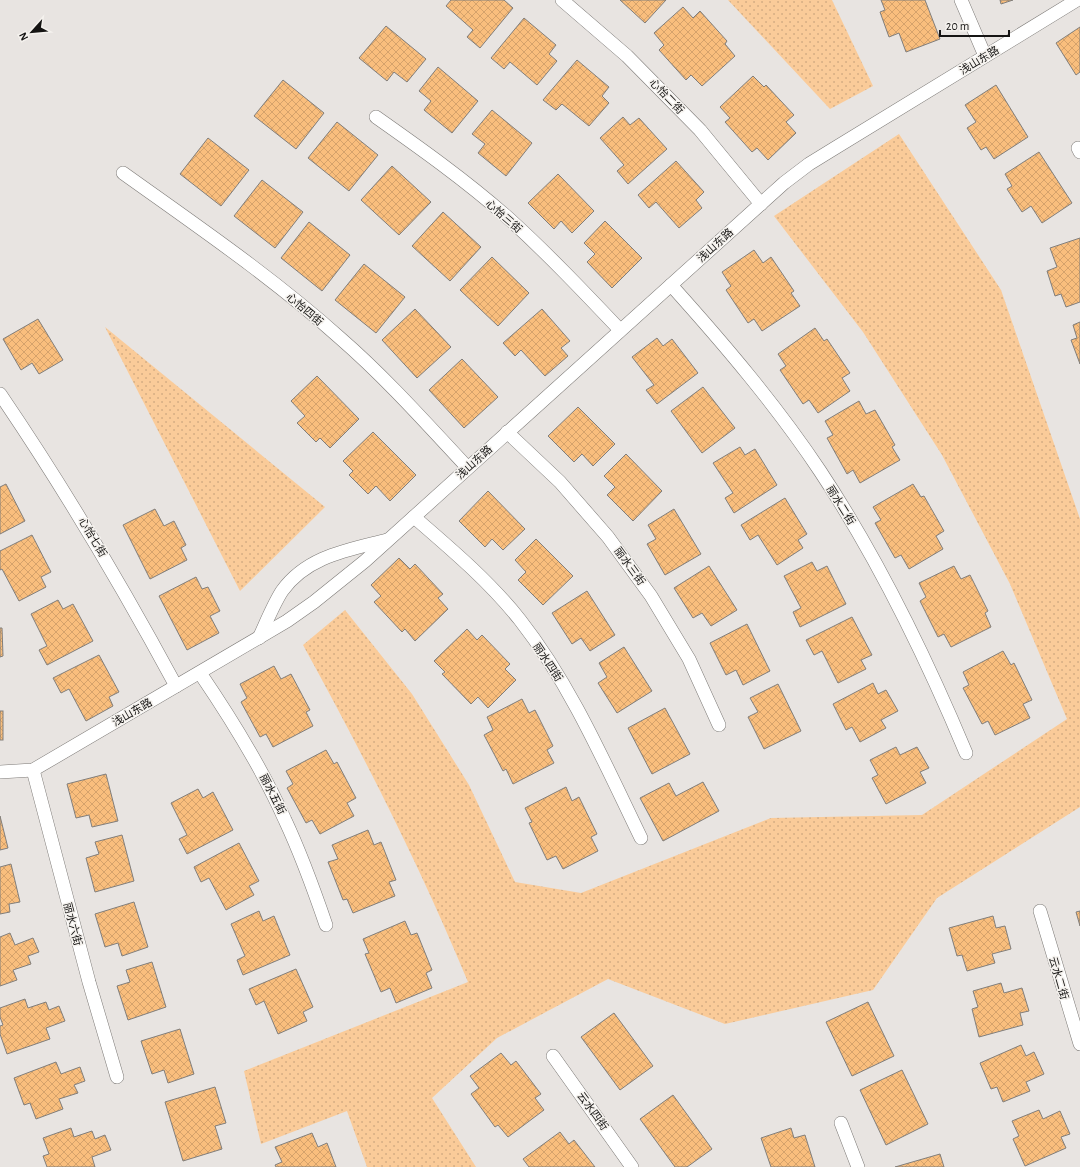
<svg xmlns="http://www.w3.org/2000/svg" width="1080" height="1167" font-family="'Alegreya Sans','Noto Sans SC',sans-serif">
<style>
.garden{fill:url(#garden-dots)}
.building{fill:url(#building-cross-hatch);stroke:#817e7b}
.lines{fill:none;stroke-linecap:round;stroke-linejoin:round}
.service-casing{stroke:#7d7a77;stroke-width:14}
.service{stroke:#fff;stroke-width:13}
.labels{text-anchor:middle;stroke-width:3;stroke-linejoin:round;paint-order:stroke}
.street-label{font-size:11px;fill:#151413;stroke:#f5f2ee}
</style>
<defs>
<pattern id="garden-dots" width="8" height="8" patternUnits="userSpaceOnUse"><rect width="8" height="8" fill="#facb99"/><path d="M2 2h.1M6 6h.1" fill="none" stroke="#d5ad83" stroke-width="1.8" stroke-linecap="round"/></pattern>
<pattern id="building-cross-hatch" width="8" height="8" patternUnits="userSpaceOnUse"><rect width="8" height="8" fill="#f9be7d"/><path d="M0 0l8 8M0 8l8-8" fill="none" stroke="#d5a26b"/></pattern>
</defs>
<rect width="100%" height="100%" fill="#e8e4e1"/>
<g class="garden">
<polygon points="728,0 832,0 873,86 830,109"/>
<path d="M899,134L1001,290L1080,519V807L937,898L873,990L725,1024L608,979L497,1038L432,1098L476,1167H367L347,1111L261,1144L244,1071L468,982C420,866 364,756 303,645L345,610L412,694L469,785L515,882L581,893L771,818L922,815L1067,719L1010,584L942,455L863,332L774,216Z"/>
<polygon points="105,327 325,507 240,591"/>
</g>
<g class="building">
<polygon points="451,0 504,0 513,8 480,48 467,37 473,30 446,6"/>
<polygon points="620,0 666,0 645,23"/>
<polygon points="881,0 925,0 940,39 906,52 899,33 889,37 880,12 885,10"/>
<polygon points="1000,0 1013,0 1001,4"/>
<polygon points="683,7 693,18 700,11 727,41 725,44 735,56 702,86 691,75 686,80 659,50 664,45 654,33"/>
<polygon points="524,18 556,45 549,54 557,61 537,85 510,62 504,69 491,58"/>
<polygon points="386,26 426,59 407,82 394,72 387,81 359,58"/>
<polygon points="1080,27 1080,72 1076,75 1056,43"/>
<polygon points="577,60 609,87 602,96 609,103 589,126 562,104 556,110 543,100"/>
<polygon points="438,67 478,101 452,133 424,110 431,101 419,91"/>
<polygon points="753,76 764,87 766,85 794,115 786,122 796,133 768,160 757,148 752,152 725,122 730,118 720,107"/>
<polygon points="283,80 324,113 296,149 254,116"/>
<polygon points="996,85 1028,137 994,159 986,147 981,150 967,128 976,122 965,105"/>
<polygon points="492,110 532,143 506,176 478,153 485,144 472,134"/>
<polygon points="623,117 630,125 639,118 667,149 628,184 617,171 624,165 600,138"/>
<polygon points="337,122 378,155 349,191 308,158"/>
<polygon points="208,138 249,170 221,206 180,174"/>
<polygon points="1039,152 1072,203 1042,223 1031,206 1022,212 1007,189 1012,186 1005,174"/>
<polygon points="676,161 704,192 696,200 702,208 679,228 656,202 649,208 638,195"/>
<polygon points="392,166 431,202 399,235 361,200"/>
<polygon points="558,174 594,211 572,233 561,221 554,229 528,203"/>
<polygon points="262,180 303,212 275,248 234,216"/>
<polygon points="443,212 481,247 450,281 412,246"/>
<polygon points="605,221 642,258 612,288 587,262 595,254 584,243"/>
<polygon points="309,222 350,255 322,291 281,258"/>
<polygon points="1080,238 1080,302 1066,307 1061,294 1055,296 1047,271 1057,267 1050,248"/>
<polygon points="754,250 763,263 771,257 794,291 791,293 800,306 762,331 754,319 748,323 726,290 731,286 722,272"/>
<polygon points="492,257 529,293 498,326 460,290"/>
<polygon points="364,264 405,297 376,333 335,300"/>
<polygon points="415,309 451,347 417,378 382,340"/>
<polygon points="542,309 570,341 561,348 568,356 545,376 521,350 515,356 503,343"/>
<polygon points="38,319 63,360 39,374 32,363 21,370 3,339"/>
<polygon points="1080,322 1080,364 1071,340 1077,338 1073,325"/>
<polygon points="815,328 824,341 827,339 850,373 842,378 850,391 818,413 809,400 803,404 780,370 786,366 778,354"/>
<polygon points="657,338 663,346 672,339 698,373 657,404 646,390 654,385 632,357"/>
<polygon points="462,359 498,397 464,428 429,390"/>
<polygon points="317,376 359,419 330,448 320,438 316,442 297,423 305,416 291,401"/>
<polygon points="703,387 735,428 702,453 671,411"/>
<polygon points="859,401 866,414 875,410 895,445 892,447 900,460 860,483 853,470 847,474 827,438 833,435 825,421"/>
<polygon points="578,407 615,444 593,466 582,454 574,462 548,436"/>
<polygon points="373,432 416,475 390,501 376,486 368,494 349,475 353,471 343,461"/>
<polygon points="740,447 745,455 755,449 777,485 734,513 725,498 733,493 713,463"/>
<polygon points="626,454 662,491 633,521 607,495 615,487 604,476"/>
<polygon points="6,484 25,521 0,534 0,487"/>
<polygon points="913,484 921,497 924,496 944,531 936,536 943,549 909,569 901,555 895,558 875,523 881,520 873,507"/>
<polygon points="488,491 525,529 503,550 492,539 485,547 459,521"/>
<polygon points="785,498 807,534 798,540 803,548 777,565 758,535 750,540 741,525"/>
<polygon points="155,509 164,526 174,521 186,545 181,548 187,560 150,579 123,525"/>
<polygon points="674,509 701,554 665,575 647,544 656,539 648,525"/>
<polygon points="32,535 51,572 41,577 46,587 19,601 2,569 0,570 0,551"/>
<polygon points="536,539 573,576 543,605 518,580 526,572 515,560"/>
<polygon points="399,558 410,569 415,564 443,594 438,598 448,609 415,641 405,629 402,632 374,602 381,596 371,585"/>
<polygon points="812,562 817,571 827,566 846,604 800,627 793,612 801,608 784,576"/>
<polygon points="709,566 737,610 711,626 702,613 693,618 674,588"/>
<polygon points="954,566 961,579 970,575 988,611 985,613 991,627 951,647 944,634 938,637 920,601 926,597 919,583"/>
<polygon points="196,577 202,589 208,587 220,611 210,616 219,633 187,650 159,596"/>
<polygon points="587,591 615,635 590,651 581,638 572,644 552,613"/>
<polygon points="58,600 63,609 73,604 93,641 47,665 39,650 47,646 31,614"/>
<polygon points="852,617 872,655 861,660 866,669 838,683 822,651 814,655 806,640"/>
<polygon points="747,624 770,671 743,685 736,670 726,675 710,643"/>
<polygon points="0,628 2,628 3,656 0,657"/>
<polygon points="467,629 477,640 482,635 510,664 505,669 516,680 488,708 478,697 471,704 442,674 445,672 434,661"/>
<polygon points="624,647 652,691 617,713 598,683 607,677 599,663"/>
<polygon points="1003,651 1011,665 1014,663 1032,700 1023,704 1030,718 995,735 988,721 982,724 963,688 969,685 963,672"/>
<polygon points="99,655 119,692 109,697 113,706 86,721 69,689 61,693 53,678"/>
<polygon points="274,666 281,679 291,674 310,710 306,712 313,726 273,747 266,734 260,737 241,702 247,698 240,684"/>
<polygon points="873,683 878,694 886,690 898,711 881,720 886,728 860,742 852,727 846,730 833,704"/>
<polygon points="778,684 801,731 764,749 748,717 758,712 750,698"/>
<polygon points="522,699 529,713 535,710 553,746 547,750 554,763 513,784 506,769 503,771 484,735 493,730 487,717"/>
<polygon points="665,708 690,754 652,774 628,728"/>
<rect x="0" y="711" width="3" height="29"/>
<polygon points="896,747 900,755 917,747 929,768 920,772 926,783 886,804 872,778 878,775 870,760"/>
<polygon points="326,750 334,764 337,762 356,798 347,803 354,816 320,834 312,820 306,823 287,788 293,784 286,771"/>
<polygon points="106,774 118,821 92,827 89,815 76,818 67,784"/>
<polygon points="703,782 719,811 663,841 640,798 669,783 676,796"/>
<polygon points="566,787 572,801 579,797 597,834 591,837 598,851 563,869 556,856 547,860 529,823 532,822 525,808"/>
<polygon points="198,789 203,798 213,792 233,830 187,854 179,839 187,835 171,803"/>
<polygon points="0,816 8,848 0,850"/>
<polygon points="368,830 374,845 381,842 396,880 389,882 395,896 353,913 347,899 343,900 328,862 338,859 332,845"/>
<polygon points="122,835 134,881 95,892 86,858 99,854 95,842"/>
<polygon points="239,843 259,881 249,886 254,895 226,910 209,878 201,882 194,867"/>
<polygon points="11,864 20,902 9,904 10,912 0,914 0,867"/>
<polygon points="134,902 148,947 122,956 118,943 105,947 95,914"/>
<polygon points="259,911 263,921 274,916 290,955 243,975 237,960 245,956 231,924"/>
<polygon points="1080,911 1080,926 1076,912"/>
<polygon points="993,916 996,928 1005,926 1011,949 992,954 995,963 967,971 962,955 957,956 949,928"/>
<polygon points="405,921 411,935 417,933 432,970 426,973 432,988 396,1003 390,988 381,992 365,954 369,953 363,939"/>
<polygon points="10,933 15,945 33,938 39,952 28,956 31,964 13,970 17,980 0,986 0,937"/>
<polygon points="152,962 166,1007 128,1020 117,986 130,982 126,970"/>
<polygon points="296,969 313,1007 303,1012 307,1021 278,1034 264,1001 256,1005 249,989"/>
<polygon points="1001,983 1004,993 1022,988 1029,1011 1020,1013 1023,1025 979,1037 972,1009 978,1007 973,991"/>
<polygon points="25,999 28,1008 46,1002 49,1010 59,1006 65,1021 46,1028 50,1039 7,1054 0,1034 0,1026 3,1025 0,1017 0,1008"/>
<polygon points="868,1002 894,1056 852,1076 826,1022"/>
<polygon points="614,1013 653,1066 620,1090 581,1037"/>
<polygon points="180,1029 194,1074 168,1083 164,1070 152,1074 141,1041"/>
<polygon points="1021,1045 1026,1056 1034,1052 1044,1074 1026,1082 1030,1091 1003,1102 997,1087 991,1089 980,1063"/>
<polygon points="501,1053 511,1065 516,1061 541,1094 535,1098 544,1110 508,1137 498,1125 495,1127 471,1094 479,1088 470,1076"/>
<polygon points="56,1062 61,1074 80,1067 85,1081 74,1085 78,1093 59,1099 63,1109 36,1119 30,1103 24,1105 14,1078"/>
<polygon points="902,1070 928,1124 886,1145 860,1090"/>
<polygon points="215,1087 226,1123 215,1126 222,1149 183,1161 165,1102"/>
<polygon points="673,1095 712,1149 687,1167 675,1167 640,1119"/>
<polygon points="1039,1110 1043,1119 1060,1111 1070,1134 1061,1137 1066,1148 1025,1166 1013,1139 1019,1136 1012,1121"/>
<polygon points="71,1128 74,1137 92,1131 95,1139 105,1135 111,1150 92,1157 95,1167 47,1167 43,1156 49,1154 43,1138"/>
<polygon points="791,1128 794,1138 805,1135 815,1167 771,1167 761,1138"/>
<polygon points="560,1132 569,1144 574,1140 595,1167 529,1167 523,1159"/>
<polygon points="312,1133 318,1147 327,1143 336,1167 276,1167 275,1165 282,1162 275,1147"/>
<polygon points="940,1154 944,1167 895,1167"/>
</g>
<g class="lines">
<defs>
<g id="service">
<polyline points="562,0 627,56 700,130 761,204"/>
<polyline points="961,0 985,56"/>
<path d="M376,117C420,148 465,180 506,216C546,252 583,291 620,330"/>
<polyline points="1078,148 1080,152"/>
<path d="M123,173C197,226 272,277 340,338C386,378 426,423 467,467"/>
<path d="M671,285C724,344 776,405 820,471C879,560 925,655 966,753"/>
<path d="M0,394C64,488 122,586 176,686"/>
<polyline points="507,432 560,482 608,537 651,596 689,659 719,725"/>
<path d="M414,517C451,549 489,581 520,620C571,685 605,764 641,838"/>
<path d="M259,638C266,623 273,605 282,591C307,556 348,550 387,540"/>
<path d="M200,673C232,720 262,768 285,820C301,854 314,890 326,925"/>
<polyline points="33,770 89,982 117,1077"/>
<polyline points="0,772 33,770 287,621 314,602 365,561 784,183 809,164 835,148 1077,0"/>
<polyline points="1040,911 1080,1044"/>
<polyline points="553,1056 632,1167"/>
<polyline points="841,1123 858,1167"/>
</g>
</defs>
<use href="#service" class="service-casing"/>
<use href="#service" class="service"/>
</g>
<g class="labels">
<g class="street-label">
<text transform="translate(979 60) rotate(-31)" y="4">浅山东路</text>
<text transform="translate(667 96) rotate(46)" y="4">心怡二街</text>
<text transform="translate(504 216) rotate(41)" y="4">心怡三街</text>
<text transform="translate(715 245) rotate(-42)" y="4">浅山东路</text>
<text transform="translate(305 309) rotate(40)" y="4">心怡四街</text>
<text transform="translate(474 462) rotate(-42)" y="4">浅山东路</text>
<text transform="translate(841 505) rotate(58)" y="4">丽水二街</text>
<text transform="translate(93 537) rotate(59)" y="4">心怡七街</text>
<text transform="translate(630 566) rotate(54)" y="4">丽水三街</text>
<text transform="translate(548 662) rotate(56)" y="4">丽水四街</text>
<text transform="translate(132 712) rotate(-30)" y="4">浅山东路</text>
<text transform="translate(273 794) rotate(63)" y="4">丽水五街</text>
<text transform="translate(73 924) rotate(75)" y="4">丽水六街</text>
<text transform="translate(1059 978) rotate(74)" y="4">云水二街</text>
<text transform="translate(593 1111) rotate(54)" y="4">云水四街</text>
</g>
</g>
<g transform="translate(32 32) rotate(243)" stroke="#f5f2ee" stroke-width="3" paint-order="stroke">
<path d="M0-3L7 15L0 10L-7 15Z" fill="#151413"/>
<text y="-6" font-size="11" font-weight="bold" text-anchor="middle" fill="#151413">N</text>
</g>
<path d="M940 30v6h69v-6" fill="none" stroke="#151413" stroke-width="2"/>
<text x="946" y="30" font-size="12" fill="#151413" stroke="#f5f2ee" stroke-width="3" paint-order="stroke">20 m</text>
</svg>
